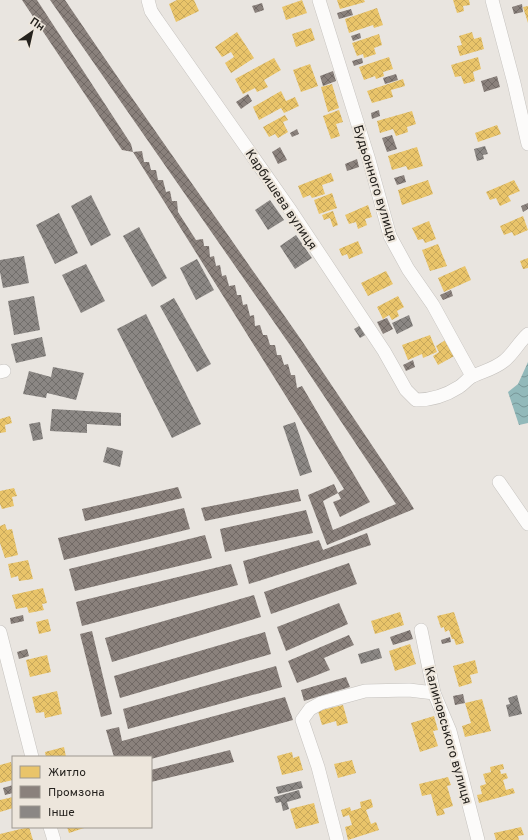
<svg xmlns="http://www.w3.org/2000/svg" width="528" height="840" font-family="Overpass,sans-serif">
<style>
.water{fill:url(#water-waves)}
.homes{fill:url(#homes-cross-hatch)}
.industry{fill:url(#industry-cross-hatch)}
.building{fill:url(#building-cross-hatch)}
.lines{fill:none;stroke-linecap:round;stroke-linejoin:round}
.street-casing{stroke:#c5c2be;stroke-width:14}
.street{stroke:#fcfbfa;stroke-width:13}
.labels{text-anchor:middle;stroke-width:4;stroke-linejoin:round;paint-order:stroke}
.street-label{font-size:13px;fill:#25221e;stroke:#ede6dc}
</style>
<defs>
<pattern id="water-waves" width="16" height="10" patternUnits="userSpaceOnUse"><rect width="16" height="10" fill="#92b9ba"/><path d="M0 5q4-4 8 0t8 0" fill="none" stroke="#779697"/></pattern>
<pattern id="homes-cross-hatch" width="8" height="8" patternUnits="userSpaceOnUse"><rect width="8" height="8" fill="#e9c46a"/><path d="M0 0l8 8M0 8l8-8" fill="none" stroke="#c8a85b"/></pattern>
<pattern id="industry-cross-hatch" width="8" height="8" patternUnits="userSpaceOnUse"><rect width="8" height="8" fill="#8a817c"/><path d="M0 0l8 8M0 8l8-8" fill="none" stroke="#716965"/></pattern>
<pattern id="building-cross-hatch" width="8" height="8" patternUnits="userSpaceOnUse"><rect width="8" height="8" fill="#8b8784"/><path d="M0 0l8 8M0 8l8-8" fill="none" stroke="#716e6b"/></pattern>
</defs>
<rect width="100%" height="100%" fill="#e9e5e0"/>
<polygon class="water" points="528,362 528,423 519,425 508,392 518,384"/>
<g class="homes">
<polygon points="177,0 194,0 199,11 176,22 169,4"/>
<polygon points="302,0 307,13 286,20 282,7"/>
<polygon points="337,0 364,0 365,2 340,9"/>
<polygon points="453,0 469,0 470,5 463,6 464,11 457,13"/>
<polygon points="528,6 528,23 523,7"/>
<polygon points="377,8 383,25 374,28 373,25 349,33 345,19"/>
<polygon points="311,28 315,40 296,47 292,34"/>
<polygon points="237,32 254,58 231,73 225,63 234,57 231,52 222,57 215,47"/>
<polygon points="472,32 474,39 481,37 484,49 460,56 457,46 462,45 459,36"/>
<polygon points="379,34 382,45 374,48 376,54 364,58 363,54 357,56 352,43"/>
<polygon points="389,57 393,69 383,72 384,76 376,79 375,76 364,80 359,67"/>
<polygon points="478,57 481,69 473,72 475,81 464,84 461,76 455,77 451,65"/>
<polygon points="274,58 281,70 264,80 268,87 257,92 255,88 243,94 235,79"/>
<polygon points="310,64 318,86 301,92 293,70"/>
<polygon points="403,79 405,86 391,90 393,97 372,103 367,91"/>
<polygon points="332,84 339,108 328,112 321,87"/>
<polygon points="281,91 286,101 295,97 299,106 284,113 281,108 259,120 253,107"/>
<polygon points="339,110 343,122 336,124 340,136 331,139 323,116"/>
<polygon points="412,111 416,124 407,127 408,132 396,136 393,129 380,133 377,121"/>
<polygon points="285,115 288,120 283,122 288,132 278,138 275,134 269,137 263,127"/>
<polygon points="497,125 501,134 478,142 475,133"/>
<polygon points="417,147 423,166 408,170 406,166 392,170 388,156"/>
<polygon points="331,173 334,181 322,185 325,194 312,198 310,195 303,198 298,186"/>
<polygon points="428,180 433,194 402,205 398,190"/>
<polygon points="514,180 520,191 508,196 511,201 500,206 496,198 490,200 486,192"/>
<polygon points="332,193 337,208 319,214 314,200"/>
<polygon points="368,205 372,217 365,219 367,225 358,229 356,222 349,224 345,215"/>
<polygon points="333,211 338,225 333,227 330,218 324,220 322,215"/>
<polygon points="523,216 528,230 514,236 512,232 504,235 500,226"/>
<polygon points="429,221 436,239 425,243 423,239 418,240 412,228"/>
<polygon points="358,241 363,253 349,259 347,254 342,256 339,249"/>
<polygon points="438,244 447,266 430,271 422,250"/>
<polygon points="528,258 528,268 523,269 520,261"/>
<polygon points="465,266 471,280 444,292 438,278"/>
<polygon points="386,271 393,284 368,296 361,283"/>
<polygon points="398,296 404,307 397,311 399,316 392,320 389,315 383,319 377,307"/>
<polygon points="430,335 437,352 423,358 422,354 408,360 402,345"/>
<polygon points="447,339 456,355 438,365 433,356 439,352 436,346"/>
<polygon points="10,416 12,423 5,425 6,432 0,433 0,419"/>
<polygon points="14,488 17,496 12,497 14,506 2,509 0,504 0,491"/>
<polygon points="5,524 7,530 12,529 18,555 5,558 0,543 0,526"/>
<polygon points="28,560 33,579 19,581 18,576 11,578 8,564"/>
<polygon points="43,588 47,603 42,604 44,610 29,613 27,607 16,609 12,595"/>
<polygon points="400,612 404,625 375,634 371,621"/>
<polygon points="454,612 464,643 456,645 454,639 452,639 449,630 445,632 444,627 441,628 437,616"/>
<polygon points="48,619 51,631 39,634 36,622"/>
<polygon points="410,644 416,664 395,671 389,651"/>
<polygon points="47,655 51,672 30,677 26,660"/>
<polygon points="475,660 478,673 470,675 472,683 459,687 453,666"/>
<polygon points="57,691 62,714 45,718 44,712 36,713 32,697"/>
<polygon points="482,699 491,731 465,737 462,726 471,723 465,703"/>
<polygon points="343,705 348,723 337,726 336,721 322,725 318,711"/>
<polygon points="434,716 438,730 433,731 438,746 420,752 411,723"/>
<polygon points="64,747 66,757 46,757 45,752"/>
<polygon points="292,752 293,758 299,756 303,770 282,775 277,756"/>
<polygon points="352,760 356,773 338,778 334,764"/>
<polygon points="11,762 13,770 13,780 0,783 0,765"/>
<polygon points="503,764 504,769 500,770 501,774 506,773 508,778 503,780 506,790 513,788 515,793 479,803 477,795 482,794 480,786 486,784 483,774 491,772 490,767"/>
<polygon points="448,777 451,785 447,786 453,806 443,809 445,814 437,816 431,794 422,796 419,784"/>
<polygon points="13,797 13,808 0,812 0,800"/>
<polygon points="371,799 373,807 366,810 371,824 376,822 379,830 348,840 345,827 352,825 349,815 343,817 341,810 350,807 351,811 361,808 360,802"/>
<polygon points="314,803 319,823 296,829 290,809"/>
<polygon points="29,827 33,840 0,840 0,834"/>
<polygon points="67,827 87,827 69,833"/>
<polygon points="521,827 524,835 518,836 519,840 496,840 494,833"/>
</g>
<g class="industry">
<polygon points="22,0 37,0 131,144 133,152 122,150"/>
<polygon points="50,0 65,0 121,82 302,341 408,499 414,509 327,545 308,495 334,484 338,493 323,501 333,530 396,504 292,348"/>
<polygon points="262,3 264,10 255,13 252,6"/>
<polygon points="522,4 523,12 514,14 512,7"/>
<polygon points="351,9 353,15 339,19 337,13"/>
<polygon points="360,33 361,38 353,41 351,36"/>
<polygon points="362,58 363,63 354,66 352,61"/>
<polygon points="333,71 336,81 323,86 320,76"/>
<polygon points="396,74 398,80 385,84 383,78"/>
<polygon points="497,76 500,87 484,92 481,81"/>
<polygon points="248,94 252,101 241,109 236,102"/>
<polygon points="379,110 380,116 372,119 371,113"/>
<polygon points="297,129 299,134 292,137 290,133"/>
<polygon points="392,135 397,149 387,152 382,138"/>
<polygon points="280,147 287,160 278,164 272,152"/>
<polygon points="142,151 144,162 149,162 151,170 156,170 158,180 163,180 166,192 170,191 172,201 177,201 178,212 196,240 203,239 204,246 209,246 210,257 214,256 216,266 220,265 222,276 226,275 229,286 235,285 237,295 241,295 243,305 247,304 250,316 254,315 255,326 260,325 263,335 267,335 270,345 275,345 277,355 281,355 284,365 288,364 291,375 295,375 297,388 302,386 370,502 340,517 333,502 341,499 338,493 344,489 133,152"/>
<polygon points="357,159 359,167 347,171 345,164"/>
<polygon points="404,175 406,182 397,185 394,178"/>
<polygon points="528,203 528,209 523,212 521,206"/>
<polygon points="451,290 453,296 443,300 440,295"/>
<polygon points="387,318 393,329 383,334 377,322"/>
<polygon points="413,360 415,367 406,371 403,365"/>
<polygon points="178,487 182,498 85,521 82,509"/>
<polygon points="298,489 301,501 205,521 201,508"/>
<polygon points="184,508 190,529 64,560 58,538"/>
<polygon points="306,510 313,533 225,552 220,529"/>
<polygon points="367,533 371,545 249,584 243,561 319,540 323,550"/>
<polygon points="205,535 212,558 75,591 69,569"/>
<polygon points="349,563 357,584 271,614 264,592"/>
<polygon points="231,564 238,585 82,626 76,602"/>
<polygon points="254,595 261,617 112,662 105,638"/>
<polygon points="339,603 348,624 286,651 277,627"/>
<polygon points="23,615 24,621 11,624 10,618"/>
<polygon points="410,630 413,639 393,645 390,637"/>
<polygon points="92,631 112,714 101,717 80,634"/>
<polygon points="265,632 271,654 120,698 114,676"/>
<polygon points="349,635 354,645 324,658 330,670 297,683 288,661"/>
<polygon points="450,637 451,642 442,644 441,640"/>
<polygon points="27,649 29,656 19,659 17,652"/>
<polygon points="276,666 282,687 128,729 123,709"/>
<polygon points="346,677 350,687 304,701 301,690"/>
<polygon points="463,694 465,703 455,705 453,696"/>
<polygon points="285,697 293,720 151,759 151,757 114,757 106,730 119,727 122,741"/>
<polygon points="230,750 234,762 151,782 151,770"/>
<polygon points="13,785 13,793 5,795 3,788"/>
</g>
<g class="building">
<polygon points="485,146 488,154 483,155 484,159 477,161 474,149"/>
<polygon points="91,195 111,235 91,246 71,206"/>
<polygon points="270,200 284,220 268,230 255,210"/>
<polygon points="59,213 78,253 55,264 36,225"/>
<polygon points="139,227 167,278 152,287 123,236"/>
<polygon points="296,235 312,258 295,269 280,246"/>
<polygon points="24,256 29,283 3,288 0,272 0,260"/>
<polygon points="197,259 214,290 196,300 180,268"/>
<polygon points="86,264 105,301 81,313 62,275"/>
<polygon points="34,296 40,330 14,335 8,301"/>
<polygon points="174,298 211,364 197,372 160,306"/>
<polygon points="146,314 201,424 172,438 117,329"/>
<polygon points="409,315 413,326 397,334 392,323"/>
<polygon points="361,325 367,334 360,338 354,329"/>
<polygon points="42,337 46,356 16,363 11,344"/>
<polygon points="53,367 84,373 76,400 47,393 46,398 23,394 29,371 51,377"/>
<polygon points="52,409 121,413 121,426 87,424 87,433 50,431"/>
<polygon points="40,422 43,439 33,441 29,424"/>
<polygon points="295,422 312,472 300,476 283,426"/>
<polygon points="107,447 123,451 120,467 103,462"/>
<polygon points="379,648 382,658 361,664 358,654"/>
<polygon points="517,695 522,714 509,717 506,705 510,704 508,698"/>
<polygon points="301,781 303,788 278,794 276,787"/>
<polygon points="299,790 301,798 287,802 289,809 283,811 281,802 276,803 274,797"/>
</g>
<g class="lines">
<defs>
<g id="street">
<path d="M148,0L151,11L157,20L291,211L384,351L406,390L416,400C432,400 445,396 459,387C464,384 468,378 473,376C484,371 494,369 504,361C513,354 519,342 528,334"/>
<polyline points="319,0 369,160 390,236 408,269 433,305 472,376"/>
<polyline points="492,0 514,83 528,144"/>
<polyline points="0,372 4,371"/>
<polyline points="499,482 528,524"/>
<polyline points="421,630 434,693 450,731 478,840"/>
<polyline points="0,632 32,757"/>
<polyline points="50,827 54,840"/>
<polyline points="337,840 318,767 302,720 310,709 321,703 365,691 409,690 434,693"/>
</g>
</defs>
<use href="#street" class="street-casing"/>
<use href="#street" class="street"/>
</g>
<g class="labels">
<g class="street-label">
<text transform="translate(376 183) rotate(73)" y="5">Будьонного вулиця</text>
<text transform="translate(282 199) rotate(56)" y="5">Карбишева вулиця</text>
<text transform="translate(449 735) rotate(74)" y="5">Калиновського вулиця</text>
</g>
</g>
<rect x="12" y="756" width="140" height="72" fill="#ede6dc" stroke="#9d9890"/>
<rect x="20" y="766" width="20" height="12" fill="#e9c46a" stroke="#9d9890"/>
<text x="48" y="776" font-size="12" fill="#25221e">Житло</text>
<rect x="20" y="786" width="20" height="12" fill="#8a817c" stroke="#9d9890"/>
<text x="48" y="796" font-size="12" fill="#25221e">Промзона</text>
<rect x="20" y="806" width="20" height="12" fill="#8b8784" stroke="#9d9890"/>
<text x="48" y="816" font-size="12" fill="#25221e">Інше</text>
<g transform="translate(32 32) rotate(34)" stroke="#ede6dc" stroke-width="3" paint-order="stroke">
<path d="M0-3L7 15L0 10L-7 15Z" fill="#25221e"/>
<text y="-6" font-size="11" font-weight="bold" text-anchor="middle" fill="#25221e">Пн</text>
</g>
</svg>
